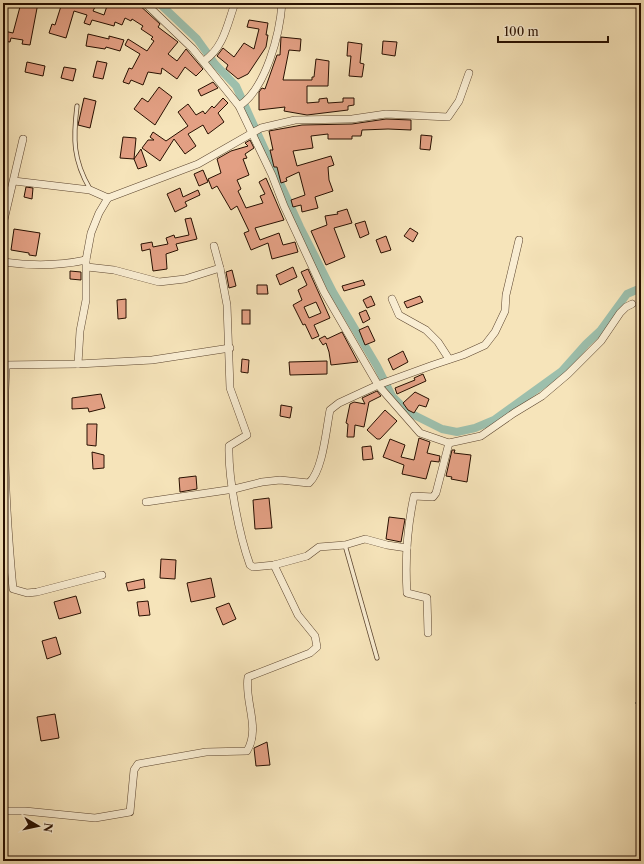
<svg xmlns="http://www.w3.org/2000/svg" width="644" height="864" font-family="'Libre Caslon Text',serif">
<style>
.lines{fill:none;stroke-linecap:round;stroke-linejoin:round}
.stream{stroke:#6e7967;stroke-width:2}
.canal{stroke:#9dbfac;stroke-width:8}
.building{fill:#e3a084;stroke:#270f00;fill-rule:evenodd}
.service-casing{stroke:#5b442e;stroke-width:5}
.minor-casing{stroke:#5b442e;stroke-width:8}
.service{stroke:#f9edd2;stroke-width:3.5}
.minor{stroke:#f9edd2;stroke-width:7}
</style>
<rect width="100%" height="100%" fill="#f6e4ba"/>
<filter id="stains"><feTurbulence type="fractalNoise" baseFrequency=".005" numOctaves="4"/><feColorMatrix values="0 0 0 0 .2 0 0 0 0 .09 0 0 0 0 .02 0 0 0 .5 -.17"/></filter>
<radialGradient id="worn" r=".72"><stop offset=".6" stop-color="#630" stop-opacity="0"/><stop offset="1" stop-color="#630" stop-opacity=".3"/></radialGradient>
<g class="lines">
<polyline class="stream" points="636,703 641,704"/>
<polyline class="canal" points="159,3 197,39 215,64 236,86 300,227 333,292 377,366 392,396 408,412 442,429 457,432 475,428 494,420 562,371 586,344 600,331 627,294 641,288"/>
</g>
<g class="building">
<polygon points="21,3 38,3 30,45 22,44 23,40 11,38 10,42 3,41 4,31 13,33"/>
<polygon points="62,3 97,3 93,11 104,15 108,3 137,3 160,24 158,27 178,42 168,54 177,61 186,49 203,69 196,76 185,67 177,79 162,68 161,74 148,72 143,85 131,80 129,84 123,82 129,68 132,69 140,54 125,45 128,39 147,51 154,41 151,39 153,37 141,29 143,26 132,19 131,21 125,18 122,25 115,22 114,26 92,20 90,25 84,23 87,15 74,11 66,38 49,33 52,24 55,25"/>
<polygon points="249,20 268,23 266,35 268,35 266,47 248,74 238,79 226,69 228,65 217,56 223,48 234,57 244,43 254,49 259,29 247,27"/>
<polygon points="88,34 109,39 109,36 124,40 120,51 106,47 105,49 86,46"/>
<polygon points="281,37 301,39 300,51 289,50 283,80 312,80 312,77 314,77 316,59 329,61 328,86 307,86 307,103 319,102 319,99 327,98 328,103 343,102 343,98 354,98 354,105 348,106 348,110 307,115 284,111 285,107 259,110 259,92 262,88 265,89 277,55 280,55"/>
<polygon points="383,41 397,42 395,56 382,54"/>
<polygon points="348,42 362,44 360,63 364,64 362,77 349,76 351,56 347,56"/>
<polygon points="97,61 107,63 103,79 93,77"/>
<polygon points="27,62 45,66 43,76 25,72"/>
<polygon points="64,67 76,69 73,81 61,78"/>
<polygon points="213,82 218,88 201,96 198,90"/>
<polygon points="159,87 172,97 155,125 134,109 142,98 148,102"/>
<polygon points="84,98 96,101 90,128 78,125"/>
<polygon points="223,98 228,103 218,113 224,122 208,134 203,125 188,134 196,146 185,154 174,139 160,161 142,148 148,140 154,140 150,137 153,132 166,141 188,126 178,112 188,104 196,115 203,111 205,114 212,106 214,108"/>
<polygon points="386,119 411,120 411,130 388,129 362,130 361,136 352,136 352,139 328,139 328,134 311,136 313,148 293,151 297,166 331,156 334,165 328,167 329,180 333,191 315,197 318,208 302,212 301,205 293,207 291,200 305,195 299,172 286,178 287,181 281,183 277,167 274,167 270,150 273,150 269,131 302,125 352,124"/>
<polygon points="421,135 432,136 430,150 420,149"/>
<polygon points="123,137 136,138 134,159 141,149 147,166 138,169 134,159 120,158"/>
<polygon points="250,140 254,148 245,154 247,158 243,159 249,175 237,180 241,189 238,191 246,208 263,203 260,196 265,194 259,182 266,178 284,220 255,228 260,240 279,233 283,245 295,242 298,252 272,259 268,243 251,250 244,233 249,231 237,206 231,210 217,186 212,189 208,179 221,173 217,159 231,151 248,146 245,143"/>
<polygon points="203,170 208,182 199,186 194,174"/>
<polygon points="26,187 33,188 32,199 24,197"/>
<polygon points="180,188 183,197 198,190 200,195 185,202 187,206 175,212 167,194"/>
<polygon points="347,209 352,223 334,228 345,257 326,265 311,231 327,225 325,216 338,214 337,212"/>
<polygon points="191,218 197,239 176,244 178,250 166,254 167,269 153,271 150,249 142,251 141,244 152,242 153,247 168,244 166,238 174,235 175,238 189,235 185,219"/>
<polygon points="365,221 369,234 360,238 355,224"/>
<polygon points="410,228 418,233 413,242 404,236"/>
<polygon points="14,229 40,233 36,256 29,255 29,253 11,250"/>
<polygon points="386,236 391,250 381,253 376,240"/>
<polygon points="293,267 297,277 280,285 276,275"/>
<path d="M308,269L330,318L314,325L319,336L312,339L305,324L303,325L293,305L302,300L298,290L307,285L301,272ZM316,302L321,313L309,318L304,307Z"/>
<polygon points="232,270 236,286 229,288 226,272"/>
<polygon points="70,271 81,272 81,280 70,279"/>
<polygon points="363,280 365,285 344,291 342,286"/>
<polygon points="257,285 267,285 268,294 257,294"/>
<polygon points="371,296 375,305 367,308 363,300"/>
<polygon points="420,296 423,302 407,308 404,302"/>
<polygon points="126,299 126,318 118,319 117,300"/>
<rect x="242" y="310" width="8" height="14"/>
<polygon points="366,310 370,319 363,323 359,313"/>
<polygon points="368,326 375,341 365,345 359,330"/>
<polygon points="342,332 358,362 331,365 329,352 326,343 323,345 319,339 325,336 327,339"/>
<polygon points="403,351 408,362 393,370 388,359"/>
<polygon points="242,359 249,360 248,373 241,372"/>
<polygon points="327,361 327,374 290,375 289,362"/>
<polygon points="423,374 426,381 397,394 395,388 415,380 414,378"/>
<polygon points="377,391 381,396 369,402 364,427 355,425 354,437 347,437 348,424 346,423 350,404 354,402 365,404 362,398"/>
<polygon points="415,392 429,399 426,407 419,405 414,413 408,410 403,403"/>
<polygon points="101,394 105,408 89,412 88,408 72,409 72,398"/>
<polygon points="281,405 292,407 290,418 280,416"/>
<polygon points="385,410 397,421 380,439 377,439 367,430"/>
<polygon points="87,424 97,424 96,446 87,445"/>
<polygon points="419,438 430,442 427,453 440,456 439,462 431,461 426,479 402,474 404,465 383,457 390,439 405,445 401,457 414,460"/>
<polygon points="371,446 373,459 363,460 362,447"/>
<polygon points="452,450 455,450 454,453 471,455 467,482 451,479 452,477 446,476"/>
<polygon points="92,452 104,455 104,468 93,469"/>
<polygon points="196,476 197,489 180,492 179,478"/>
<polygon points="269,498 272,528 255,529 253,500"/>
<polygon points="389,517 405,519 401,542 386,539"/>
<polygon points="161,559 176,560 175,579 160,578"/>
<polygon points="211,578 215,597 191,602 187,583"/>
<polygon points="144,579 145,588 128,591 126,583"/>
<polygon points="76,596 81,613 59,619 54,602"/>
<polygon points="148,601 150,615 139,616 137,602"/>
<polygon points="229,603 236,619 223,625 216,608"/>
<polygon points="56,637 61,654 47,659 42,641"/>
<polygon points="55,714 59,738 41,741 37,717"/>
<polygon points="267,742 270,765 256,766 254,748"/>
</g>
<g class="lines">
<defs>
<g id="service">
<path d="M77,106C73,139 73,160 90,189"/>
<polyline points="345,545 377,658"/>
</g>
<g id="minor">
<polyline points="145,3 193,49 239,106 272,175 284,206 324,292 378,385 420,433 449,443 481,436 514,413 542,396 568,374 601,341 620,313 626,307 632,304"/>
<path d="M204,61C224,47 227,25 235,3"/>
<path d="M239,106C266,89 280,33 282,3"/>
<polyline points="14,181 90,190 108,198"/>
<polyline points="3,224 23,139"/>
<path d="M214,246L220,268L227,305L230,388L247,435L229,446C228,478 239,535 250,565L253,567L274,565L307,556L319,547L345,545L365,539L387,545L407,548"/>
<path d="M3,262C32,266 58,266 86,260"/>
<polyline points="87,267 114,270 159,282 185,279 220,268"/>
<polyline points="392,299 399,315 426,330 438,342 449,359"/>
<polyline points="78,364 80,331 86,300 86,260 91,233 99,213 108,198 198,164 261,128 295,120 352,119 386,114 448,117 459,101 469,73"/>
<polyline points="3,365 78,364 152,360 230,348"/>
<path d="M6,365C2,439 6,515 13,589L27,593L37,592L102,575"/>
<path d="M146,502L234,489L262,482L280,480L309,483C323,470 326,430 330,410L339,403L378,385L433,365L463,355L485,345L495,332L505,311L506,295L519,240"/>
<path d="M428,633L427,598L407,593C405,560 407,528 414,496L433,497L436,493L449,443"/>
<path d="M3,811H25L95,818L130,812L134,770L138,764L206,752L247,751C261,728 244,701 248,677L310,653L317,647L315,636L298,615L274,565"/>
</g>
</defs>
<use href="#service" class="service-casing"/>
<use href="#minor" class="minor-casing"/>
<use href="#service" class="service"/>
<use href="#minor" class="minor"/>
</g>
<rect width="644" height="864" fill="none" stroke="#f6e4ba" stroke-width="16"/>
<rect x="4" y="4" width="636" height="856" fill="none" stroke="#270f00" stroke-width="2"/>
<rect x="8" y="8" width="628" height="848" fill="none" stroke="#270f00"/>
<g transform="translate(38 826) rotate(99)" stroke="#f9edd2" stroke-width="3" paint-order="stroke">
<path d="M0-3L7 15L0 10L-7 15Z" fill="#270f00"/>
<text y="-6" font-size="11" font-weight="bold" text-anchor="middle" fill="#270f00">N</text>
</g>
<path d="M498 36v6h110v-6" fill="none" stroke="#270f00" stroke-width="2"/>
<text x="504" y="36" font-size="12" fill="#270f00" stroke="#f9edd2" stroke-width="3" paint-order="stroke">100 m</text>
<rect width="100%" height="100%" filter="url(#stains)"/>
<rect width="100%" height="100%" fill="url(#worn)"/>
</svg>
